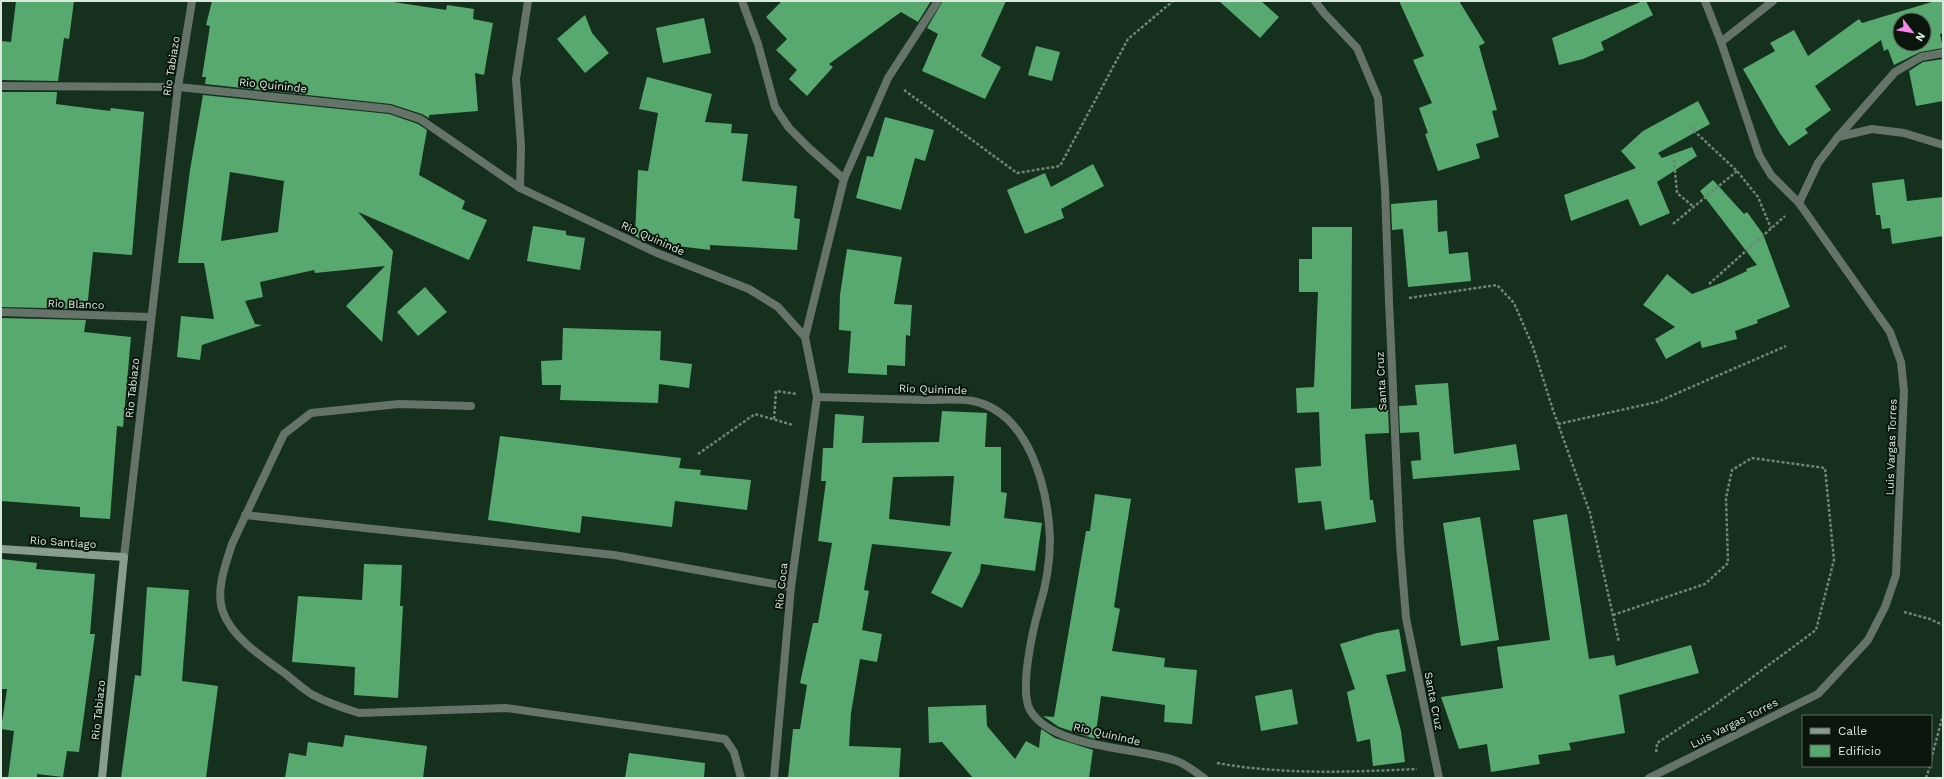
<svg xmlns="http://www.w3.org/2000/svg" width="1944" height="779" font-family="'Work Sans',sans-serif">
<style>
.building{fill:#57a96f;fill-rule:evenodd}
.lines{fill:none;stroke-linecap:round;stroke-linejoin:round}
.path{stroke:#708676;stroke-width:2.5;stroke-dasharray:3 2;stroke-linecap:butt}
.lane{stroke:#667369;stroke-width:8}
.street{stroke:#667369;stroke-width:8}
.secondary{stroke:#899d8d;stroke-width:8}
.labels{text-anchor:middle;stroke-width:4;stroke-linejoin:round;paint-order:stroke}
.street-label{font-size:11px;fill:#d9e9dc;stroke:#0a150c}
</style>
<rect width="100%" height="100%" fill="#15301d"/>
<g class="building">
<polygon points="16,1 74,1 69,39 64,38 58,81 1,80 1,41 11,42"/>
<polygon points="212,1 387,1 446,10 447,5 474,9 473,19 493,23 484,75 475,73 478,111 429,115 429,118 422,114 391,104 205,84 206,77 202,77 210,26 206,25"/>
<polygon points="782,1 931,1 918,22 901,12 829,64 833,67 807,96 789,79 797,70 776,50 787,39 766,17"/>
<polygon points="943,1 1006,1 981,56 1001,67 985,99 922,71 938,34 927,28"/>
<polygon points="1219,1 1261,1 1279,17 1260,38"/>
<polygon points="1399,1 1459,1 1485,43 1479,46 1497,110 1492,111 1499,137 1476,144 1480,158 1438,171 1425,134 1428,133 1419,108 1432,103 1413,60 1424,56"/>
<polygon points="1643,1 1646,1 1653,15 1601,42 1604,50 1583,59 1559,65 1552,38"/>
<path d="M1935,1H1943V33L1940,34L1943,48L1920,52L1894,65L1888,49L1884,51L1881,40L1815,86L1831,110L1805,129L1808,133L1789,146L1779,132L1743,69L1775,51L1770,43L1794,30L1808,56L1859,19L1862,23ZM1900,20H1924V44H1900Z"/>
<polygon points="585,15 592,33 609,53 585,73 557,39"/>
<polygon points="704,18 711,53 663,63 656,28"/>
<polygon points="1036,46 1060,52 1052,81 1028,75"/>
<polygon points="1943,59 1943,101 1916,106 1909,71 1923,62"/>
<polygon points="647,77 712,94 705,122 732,124 731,133 748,134 742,181 797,186 794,218 800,219 797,250 710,245 710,250 677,246 666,244 666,241 641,239 635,236 638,170 648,171 658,113 639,109"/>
<polygon points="1,92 57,92 56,104 110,111 111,108 144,112 132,255 93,252 87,309 1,307"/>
<path d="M203,95L389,114L418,124L427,130L419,175L465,201L462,209L487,220L469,260L358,212L393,251L382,342L346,306L385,266L315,273L314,270L260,282L263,297L245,301L255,324L262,325L202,345L200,360L177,357L181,316L214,319L204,263H178L190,170ZM230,172L284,181L278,232L221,241Z"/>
<polygon points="1698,101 1710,124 1658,153 1662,158 1692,147 1697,156 1657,182 1670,213 1640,226 1628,199 1571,221 1564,195 1636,168 1621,151 1643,131"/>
<polygon points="885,117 934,130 925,161 915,158 901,210 856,198 867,156 873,157"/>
<polygon points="1093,164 1104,186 1061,209 1064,218 1025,234 1007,190 1045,173 1051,187"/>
<polygon points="1904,179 1907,201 1943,197 1943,236 1892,244 1890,228 1882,229 1880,215 1876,215 1872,183"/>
<polygon points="1713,180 1744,214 1747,212 1763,234 1790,307 1757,320 1758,323 1735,331 1737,339 1702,348 1700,341 1666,359 1655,339 1675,327 1643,305 1667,274 1692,294 1721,283 1747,271 1746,269 1757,265 1700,191"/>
<polygon points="1437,200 1438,232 1447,231 1449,254 1468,252 1471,281 1408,287 1403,229 1392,230 1391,204"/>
<polygon points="533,226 566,231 566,235 585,238 580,270 527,261"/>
<polygon points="1312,227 1352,227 1351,409 1388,407 1389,433 1365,434 1370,500 1373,500 1376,522 1325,530 1321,501 1298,503 1295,468 1321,466 1319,412 1297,413 1296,388 1314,387 1318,292 1299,292 1299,259 1312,259"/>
<polygon points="847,249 902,257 894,304 912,305 910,336 906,335 905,366 887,365 887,375 848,373 851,331 839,330 840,295"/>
<polygon points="425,287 447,312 418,336 397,312"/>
<polygon points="1,318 86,320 84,332 131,337 123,427 117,426 110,519 80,517 80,507 1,501"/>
<polygon points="563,328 661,331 660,360 692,364 689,388 659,384 658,403 560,400 561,385 542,385 541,361 562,360"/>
<polygon points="1448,383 1454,454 1516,444 1520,470 1413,479 1411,461 1421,460 1419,432 1400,433 1399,406 1417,405 1415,385"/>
<path d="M942,411L987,413L985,447H1001V492L1007,493L1004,518L1042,523L1035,571L981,564L980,572L962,608L931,593L952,552L872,544L864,590L869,591L862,630L882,634L877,662L860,659L851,713L849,746L901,748L899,778H788L793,729H800L807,685L800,683L813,623H818L832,543L818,541L826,481H821L823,448H833L835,414L864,416L862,443L939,442ZM954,476L950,526L889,519L893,477Z"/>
<polygon points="500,436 681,458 679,468 701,470 700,475 751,480 747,510 675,501 672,527 582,516 580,533 488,520"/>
<polygon points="1095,494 1131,499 1114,607 1120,609 1112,651 1165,658 1164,667 1197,670 1192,724 1164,722 1165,705 1101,696 1095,739 1059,727 1043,716 1054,717 1086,531 1090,531"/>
<polygon points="1567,514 1589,659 1614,655 1616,666 1691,645 1699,673 1619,695 1625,733 1569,743 1571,750 1538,755 1540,764 1491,772 1487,744 1459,749 1441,697 1503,688 1497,647 1550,640 1533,520"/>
<polygon points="1480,517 1499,640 1461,646 1443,523"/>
<polygon points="1,559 37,563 36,569 95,574 90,634 95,634 79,752 67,751 63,777 37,774 37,778 8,778 14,731 1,729 7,689 1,689"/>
<polygon points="364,564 402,565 400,606 403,606 398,698 354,695 355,667 292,662 298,596 362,600"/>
<polygon points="147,587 189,590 182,681 218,686 206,778 121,778 135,675 141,676"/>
<polygon points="1399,629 1406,671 1386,675 1401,731 1405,762 1373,766 1370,739 1357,742 1347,692 1355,689 1340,644 1377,633"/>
<polygon points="1292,689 1298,724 1261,731 1255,696"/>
<polygon points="986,705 987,726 1015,759 1026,741 1039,748 1041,729 1055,738 1093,750 1089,778 973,778 942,742 929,743 928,707"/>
<polygon points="345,735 427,746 423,778 285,778 289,753 306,756 308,742 343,747"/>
<polygon points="629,753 705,763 704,778 625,778"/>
</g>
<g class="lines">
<g class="path">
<polyline points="904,90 1017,173 1060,166 1128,39 1173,1"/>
<polyline points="1690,127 1737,171 1758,197 1771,228"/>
<polyline points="1674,160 1677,193 1694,207"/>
<polyline points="1673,224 1737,171"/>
<polyline points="1709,284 1785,216"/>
<polyline points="1409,298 1497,285 1514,303 1533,347 1553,410 1590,513 1619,642"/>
<polyline points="774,419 776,391 797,394"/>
<polyline points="1558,424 1657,402 1786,346"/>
<polyline points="698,454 755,414 793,425"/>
<polyline points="1904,612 1930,619 1943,625"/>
<polyline points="1613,615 1705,584 1728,563 1726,498 1732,470 1752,458 1825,468 1834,560 1816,630 1712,707 1657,743 1656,754"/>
<polyline points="1931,760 1943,715"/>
<path d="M1217,763C1284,775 1350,772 1417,769"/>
<polyline points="1926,778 1930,766"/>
</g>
<g class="lane">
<path d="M471,406L399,404L311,413L284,434L232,544C226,563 215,591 223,612C232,638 265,659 287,675C295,682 304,690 313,695C328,703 343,708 359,713L506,708L725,739L734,752L741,778"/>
<polyline points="245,515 614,555 791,587"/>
</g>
<g class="street">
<polyline points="742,1 758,44 775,107 789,128 809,148 844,179"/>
<polyline points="1315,1 1324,13 1357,48 1378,98 1385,189 1389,301 1400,544 1406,618 1439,778"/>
<polyline points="1705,1 1721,42"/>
<polyline points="1773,1 1721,42 1759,155 1771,175 1799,203"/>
<polyline points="1,86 178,87 390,109 420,119 520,188 657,253 749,289 778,307 805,337 817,397 791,587 774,778"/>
<polyline points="1838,137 1895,72 1921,57 1943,53"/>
<polyline points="520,188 521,146 516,79 528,1"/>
<polyline points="1,312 151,317"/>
<polyline points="805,337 844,179 888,78 938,1"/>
<path d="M817,397C853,398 889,399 925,400C940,400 958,398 973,401C1030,413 1048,489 1050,539C1050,562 1046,586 1039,608C1033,629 1019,690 1030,710C1053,749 1136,747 1174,760C1185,763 1195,772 1204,778"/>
<polyline points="124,557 178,87 192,1"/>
<polyline points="1649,778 1818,694 1868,640 1885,607 1896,575 1904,391 1901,362 1890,332 1799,203 1818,163 1838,137 1872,129 1904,133 1943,145"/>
</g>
<polyline class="secondary" points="1,549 124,557 102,778"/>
</g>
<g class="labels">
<g class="street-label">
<text transform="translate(171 66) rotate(-81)" y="4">Rio Tabiazo</text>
<text transform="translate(273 85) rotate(6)" y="4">Rio Quininde</text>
<text transform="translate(653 238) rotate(24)" y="4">Rio Quininde</text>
<text transform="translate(76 304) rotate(2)" y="4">Rio Blanco</text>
<text transform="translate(1381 381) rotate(-93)" y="4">Santa Cruz</text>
<text transform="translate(132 388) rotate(-84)" y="4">Rio Tabiazo</text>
<text transform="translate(933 389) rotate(2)" y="4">Rio Quininde</text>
<text transform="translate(1891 447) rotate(-88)" y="4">Luis Vargas Torres</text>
<text transform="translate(63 542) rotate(4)" y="4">Rio Santiago</text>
<text transform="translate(781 586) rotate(-84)" y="4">Rio Coca</text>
<text transform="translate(1434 701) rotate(79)" y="4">Santa Cruz</text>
<text transform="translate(98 710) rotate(-84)" y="4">Rio Tabiazo</text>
<text transform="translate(1734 723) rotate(-27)" y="4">Luis Vargas Torres</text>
<text transform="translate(1107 734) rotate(13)" y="4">Rio Quininde</text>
</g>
</g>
<rect width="1944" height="779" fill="none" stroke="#d9e9dc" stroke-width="4"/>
<rect x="1802" y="715" width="130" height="52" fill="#0a150c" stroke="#5d6a5f"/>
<rect x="1810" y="728" width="20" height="6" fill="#899d8d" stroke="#5d6a5f"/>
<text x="1838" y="735" font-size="12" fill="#d9e9dc">Calle</text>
<rect x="1810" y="745" width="20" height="12" fill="#57a96f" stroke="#5d6a5f"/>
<text x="1838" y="755" font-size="12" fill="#d9e9dc">Edificio</text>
<g transform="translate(1912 32) rotate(121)"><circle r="19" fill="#0a150c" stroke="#5d6a5f"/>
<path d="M0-3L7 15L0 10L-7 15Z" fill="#f788eb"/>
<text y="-6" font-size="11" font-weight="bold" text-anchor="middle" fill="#d9e9dc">N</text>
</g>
</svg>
